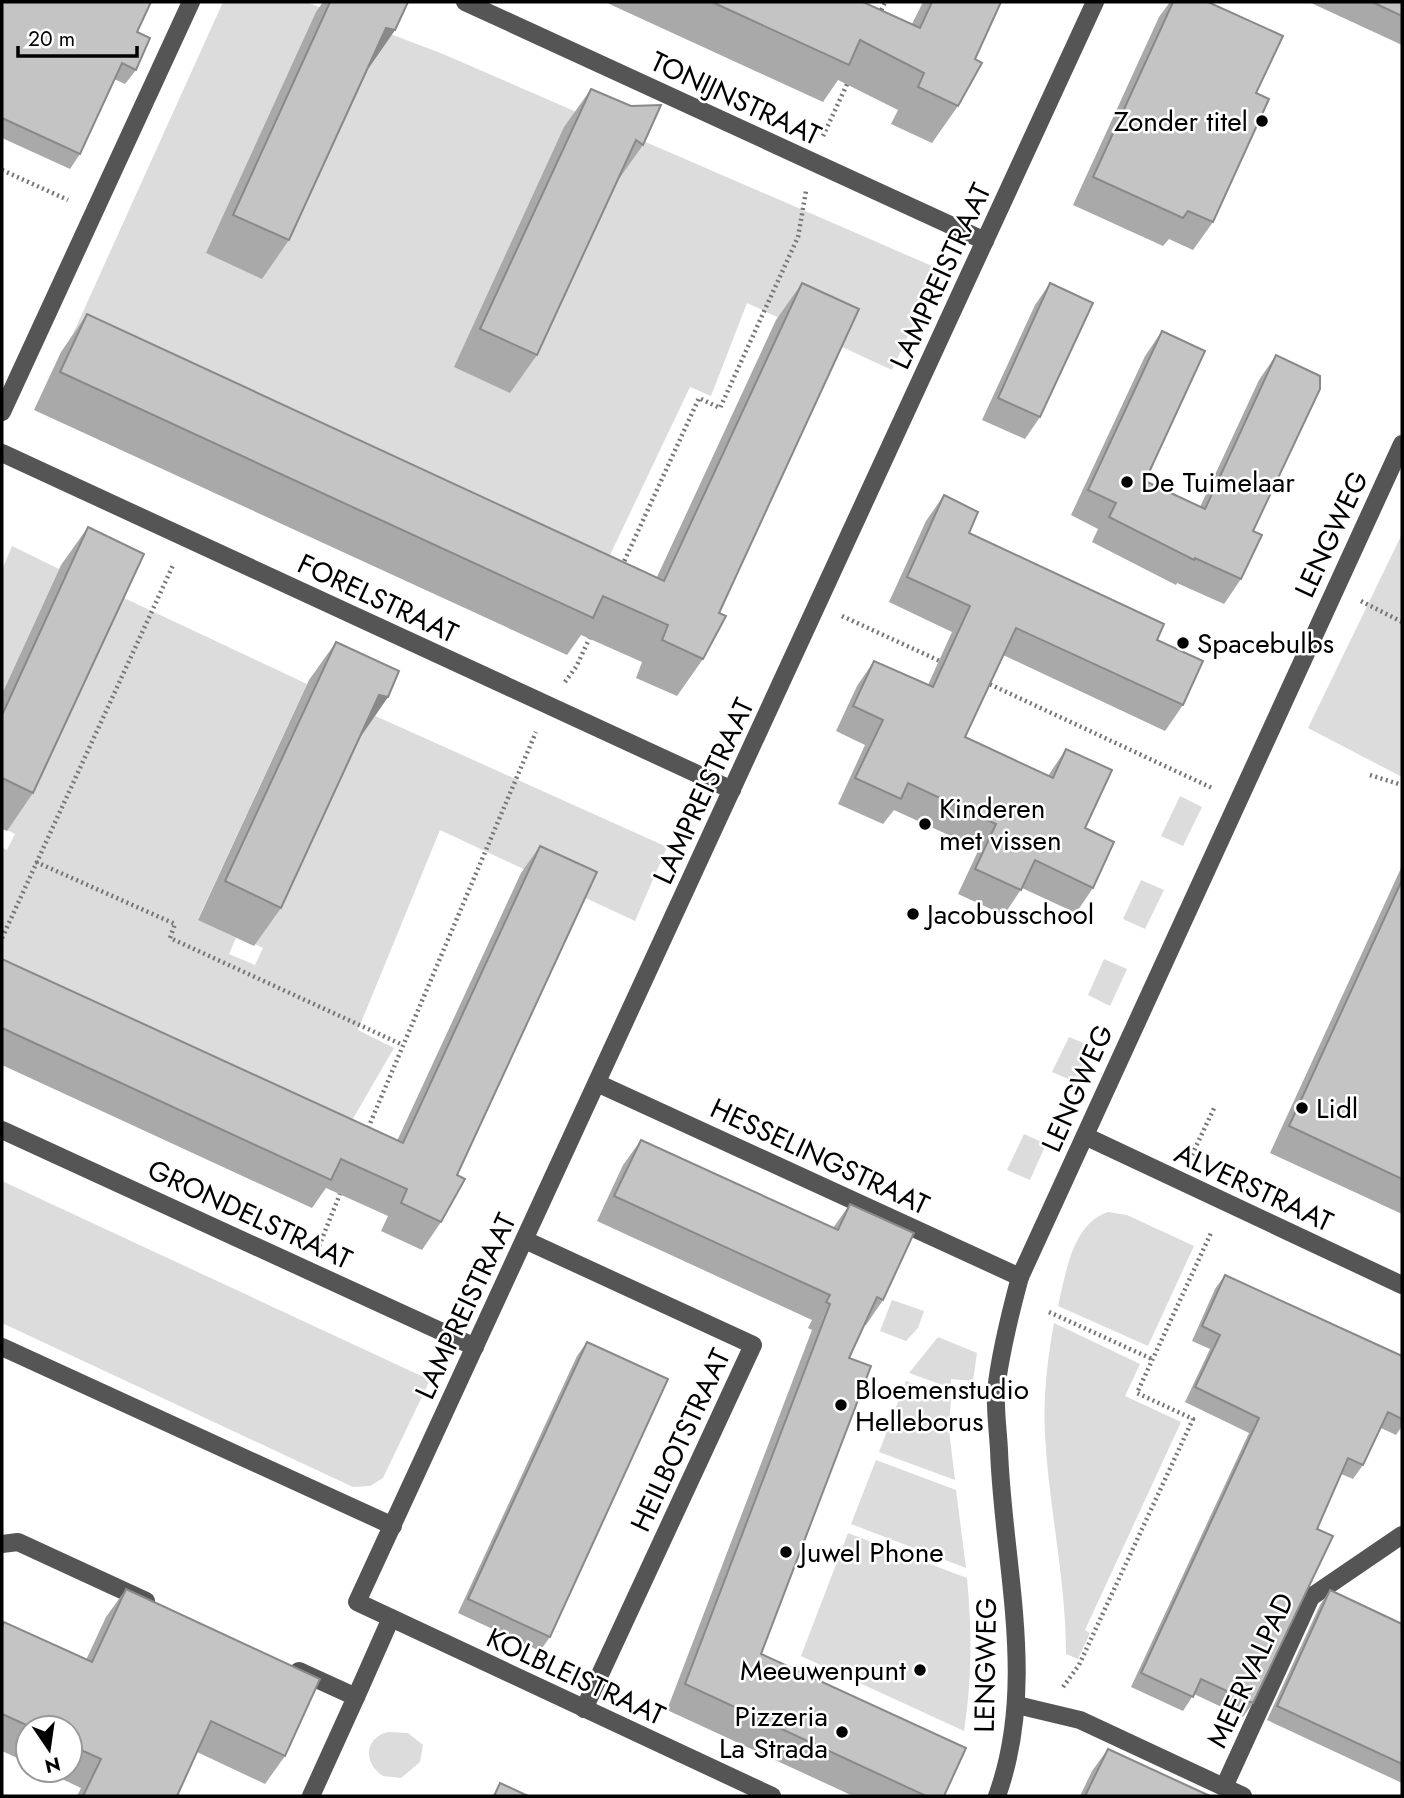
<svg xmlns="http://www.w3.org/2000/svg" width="1404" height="1798" font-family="Jost,sans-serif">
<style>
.green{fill:#dcdcdc}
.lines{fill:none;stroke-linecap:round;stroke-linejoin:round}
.path{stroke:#777;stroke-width:4.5;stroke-dasharray:2 3.5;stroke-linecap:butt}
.minor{stroke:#555;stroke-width:18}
.wall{fill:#a9a9a9}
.shaded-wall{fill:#898989}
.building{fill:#c4c4c4;stroke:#898989;stroke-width:2}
.poi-dot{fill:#000;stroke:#fff;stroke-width:2.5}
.labels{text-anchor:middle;stroke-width:5;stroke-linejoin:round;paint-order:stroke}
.street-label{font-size:28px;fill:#000;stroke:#fff}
.poi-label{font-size:28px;fill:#000;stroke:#fff;text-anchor:start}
</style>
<rect width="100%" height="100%" fill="#fff"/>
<g class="green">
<polygon points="223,2 306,2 443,54 939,269 892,370 747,303 711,396 690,387 591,595 68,345"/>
<polygon points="1402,534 1402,777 1308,728"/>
<polygon points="12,546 59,569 2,694 2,570"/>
<polygon points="124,598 307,684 198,919 236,938 229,954 255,965 263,948 255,944 371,714 667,847 635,921 440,830 358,1030 394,1048 336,1148 2,978 2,848 7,850 15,834 7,830"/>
<polygon points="1180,796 1202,807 1183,846 1161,836"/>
<polygon points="1141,880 1164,890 1145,929 1123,919"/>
<polygon points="1104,959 1127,969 1110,1006 1088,995"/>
<polygon points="1069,1037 1091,1046 1075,1082 1052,1072"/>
<polygon points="1024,1134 1046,1144 1030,1180 1007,1170"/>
<polygon points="2,1181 430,1380 383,1478 370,1486 353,1487 2,1323"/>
<path d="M1108,1212L1127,1215L1194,1246L1148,1346L1058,1306C1066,1273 1072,1224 1108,1212Z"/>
<polygon points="892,1300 924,1311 918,1328 906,1341 880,1331"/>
<path d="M1054,1323L1140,1364L1125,1396L1181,1422L1085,1630L1090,1633L1078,1659L1066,1654C1066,1580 1049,1509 1045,1435C1043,1398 1047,1361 1054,1323Z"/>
<polygon points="938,1337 977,1353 973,1381 951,1379 951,1388 909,1373"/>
<polygon points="906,1381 951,1398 949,1430 955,1480 879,1452"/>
<polygon points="876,1460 956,1490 966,1568 851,1524"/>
<path d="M848,1533L967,1578C972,1630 972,1680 964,1731L801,1656Z"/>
<path d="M388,1732L408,1733L423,1745L420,1762L401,1778L383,1776C363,1763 364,1738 388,1732Z"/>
</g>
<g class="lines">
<g class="path">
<polyline points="879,15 885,2"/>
<polyline points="823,136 849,80"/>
<polyline points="2,170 68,200"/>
<polyline points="622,566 699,398 720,408 798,237 806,191"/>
<polyline points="1361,601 1402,622"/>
<polyline points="842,616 942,662"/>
<polyline points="565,682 576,667 591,635"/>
<polyline points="985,682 1212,788"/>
<polyline points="1370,775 1402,785"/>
<polyline points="36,862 175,924 170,938 403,1045"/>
<polyline points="2,938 174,563"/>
<polyline points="366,1133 536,732"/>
<polyline points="1192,1155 1215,1106"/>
<polyline points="319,1246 342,1189"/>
<polyline points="1049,1312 1152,1359"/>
<polyline points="1063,1687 1079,1665 1193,1419 1137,1393 1212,1231"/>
</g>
<g class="minor">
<polyline points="465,2 985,241"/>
<polyline points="2,412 191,2"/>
<polyline points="2,453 732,790"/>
<polyline points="597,1083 1020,1277"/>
<polyline points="2,1130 475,1347"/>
<polyline points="1085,1136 1402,1285"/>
<polyline points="525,1240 753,1345 584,1709"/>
<polyline points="2,1347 393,1526"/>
<polyline points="2,1544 18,1542 146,1601"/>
<polyline points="299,1671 356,1697 311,1796"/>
<polyline points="356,1697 391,1618"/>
<polyline points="1017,1705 1080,1720 1243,1796"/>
<polyline points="1224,1787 1311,1597 1402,1535"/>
<polyline points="772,1796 357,1602 1095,2"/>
<path d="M997,1796C1038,1683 1003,1565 999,1450C998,1431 995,1410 996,1391C1000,1353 1010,1314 1020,1277L1402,444"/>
</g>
</g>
<g class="wall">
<polygon points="2,2 137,32 136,70 125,84 114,79 80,154 70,169 2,138"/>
<polygon points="323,2 408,2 395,30 368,69 289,240 262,279 206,253 316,12"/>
<polygon points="605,2 863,2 912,24 923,2 1001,2 975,59 958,106 932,143 891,124 898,110 838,80 823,102"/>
<polygon points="1170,2 1208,2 1256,93 1213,222 1193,250 1169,239 1163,246 1073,205 1159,17"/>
<polygon points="1309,2 1402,2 1402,45"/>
<polygon points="591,89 643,145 616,183 537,355 510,393 454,367 564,127"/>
<polygon points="802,283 719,613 703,659 677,696 636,678 642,662 581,635 567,655 34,410 61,352 87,314 657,577 776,320"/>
<polygon points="1050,283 1040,417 1025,439 982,420 1035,305"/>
<polygon points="1162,331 1145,481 1200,507 1259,380 1276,355 1253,531 1241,579 1224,604 1177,583 1176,585 1092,542 1098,529 1071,515 1145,356"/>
<polygon points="944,495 969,533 1157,640 1183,705 1165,731 1003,655 965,737 1048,776 1066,749 1085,828 1093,888 1076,913 1022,888 1004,915 958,894 979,849 894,810 883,824 838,804 865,745 836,731 857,686 874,661 928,685 952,632 889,602 926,521"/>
<polygon points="88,527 33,793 7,831 2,829 2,694 61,565"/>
<polygon points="336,642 388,697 361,736 281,908 254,946 198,920 309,680"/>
<polygon points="540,846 457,1175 441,1222 422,1250 381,1231 388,1216 326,1188 312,1208 2,1065 2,959 397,1141 521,873"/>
<polygon points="1402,866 1402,1214 1270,1153"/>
<polygon points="641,1140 833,1228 850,1204 883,1300 866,1325 864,1325 849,1358 761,1654 944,1796 853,1796 667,1710 812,1330 808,1328 812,1320 597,1221 623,1165"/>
<polygon points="1225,1275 1402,1356 1402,1426 1396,1435 1381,1428 1363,1465 1353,1479 1341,1474 1317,1529 1253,1703 1243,1717 1194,1694 1183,1711 1131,1687 1249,1433 1185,1402 1210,1349 1192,1341 1215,1289"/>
<polygon points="587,1342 550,1637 540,1651 458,1613 577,1356"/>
<polygon points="126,1589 285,1756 265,1784 197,1752 177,1796 77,1796 81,1788 43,1770 70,1770 70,1728 28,1728 28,1763 2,1751 2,1625 4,1622 86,1660 106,1617"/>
<polygon points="1330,1590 1402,1624 1402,1783 1267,1720 1320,1605"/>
<polygon points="1108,1749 1210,1796 1080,1796 1092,1771"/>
</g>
<g class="shaded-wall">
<polygon points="386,28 395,30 368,69"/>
<polygon points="379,695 388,697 361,736"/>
</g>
<g class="building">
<polygon points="2,2 151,2 137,32 150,38 136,70 122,63 80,154 2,118"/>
<polygon points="330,2 408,2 395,30 386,28 289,240 233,215"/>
<polygon points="712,2 863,2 920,28 932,2 1001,2 975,59 982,63 958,106 918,87 924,73 860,40 849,65"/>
<polygon points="1173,2 1208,2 1283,36 1256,93 1269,99 1213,222 1188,211 1183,218 1093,177"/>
<polygon points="1372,2 1402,2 1402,16"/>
<polygon points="591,89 631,106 661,105 643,145 636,140 537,355 480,329"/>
<polygon points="802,283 859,309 719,613 726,616 703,659 662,640 668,625 603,596 593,618 60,372 87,314 664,581"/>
<polygon points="1050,283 1093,303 1040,417 998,398"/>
<polygon points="1162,331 1205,351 1145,481 1205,509 1276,355 1320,376 1320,389 1253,531 1262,535 1241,579 1195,558 1194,560 1109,517 1116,503 1088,490"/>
<polygon points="944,495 978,512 969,533 1164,624 1157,640 1203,661 1183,705 1016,628 965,737 1053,778 1066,749 1112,770 1085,828 1114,842 1093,888 1035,860 1021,890 975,869 996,824 908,783 901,799 855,778 883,720 853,706 874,661 933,687 970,606 907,577"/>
<polygon points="88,527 144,554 33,793 2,778 2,715"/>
<polygon points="336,642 399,671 388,697 379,695 281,908 225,881"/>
<polygon points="540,846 597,872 457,1175 465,1179 441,1222 401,1203 407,1189 341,1159 331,1180 2,1028 2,959 403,1143"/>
<polygon points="1402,880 1402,1179 1289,1126"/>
<polygon points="641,1140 838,1230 850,1204 914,1233 883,1300 877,1297 849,1358 871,1366 761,1654 966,1748 944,1796 926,1796 685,1684 830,1304 826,1302 830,1295 614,1196"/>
<polygon points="1225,1275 1402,1356 1402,1419 1388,1412 1363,1465 1348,1458 1317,1529 1333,1536 1253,1703 1201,1679 1193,1697 1141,1673 1259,1418 1195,1387 1220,1335 1202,1326"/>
<polygon points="587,1342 668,1379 550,1637 468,1599"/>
<polygon points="126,1589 320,1679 285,1756 211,1721 177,1796 83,1796 101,1759 70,1745 70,1728 33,1728 2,1714 2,1627 4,1622 92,1662"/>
<polygon points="1330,1590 1402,1624 1402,1764 1277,1706"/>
<polygon points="1108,1749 1210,1796 1085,1796"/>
<polygon points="500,1783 528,1796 494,1796"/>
</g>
<g class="poi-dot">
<circle cx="1262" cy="121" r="7"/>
<circle cx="1127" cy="482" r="7"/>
<circle cx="1183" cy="643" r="7"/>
<circle cx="925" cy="824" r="7"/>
<circle cx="913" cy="914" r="7"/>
<circle cx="1302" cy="1108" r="7"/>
<circle cx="841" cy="1405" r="7"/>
<circle cx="786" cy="1552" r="7"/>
<circle cx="920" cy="1670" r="7"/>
<circle cx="842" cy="1732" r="7"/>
</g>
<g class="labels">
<g class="street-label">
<text transform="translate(736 98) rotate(25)" y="10">TONIJNSTRAAT</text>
<text transform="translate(940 276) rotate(-65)" y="10">LAMPREISTRAAT</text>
<text transform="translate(1331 534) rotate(-65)" y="10">LENGWEG</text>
<text transform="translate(378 598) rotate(25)" y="10">FORELSTRAAT</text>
<text transform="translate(703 791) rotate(-65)" y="10">LAMPREISTRAAT</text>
<text transform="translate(1077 1088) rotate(-66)" y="10">LENGWEG</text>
<text transform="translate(820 1156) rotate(25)" y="10">HESSELINGSTRAAT</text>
<text transform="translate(1254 1187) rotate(25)" y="10">ALVERSTRAAT</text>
<text transform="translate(250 1214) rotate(25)" y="10">GRONDELSTRAAT</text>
<text transform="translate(465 1306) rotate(-65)" y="10">LAMPREISTRAAT</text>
<text transform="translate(680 1440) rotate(-65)" y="10">HEILBOTSTRAAT</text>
<text transform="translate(985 1665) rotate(-89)" y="10">LENGWEG</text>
<text transform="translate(1250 1670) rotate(-65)" y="10">MEERVALPAD</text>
<text transform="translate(576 1676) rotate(25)" y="10">KOLBLEISTRAAT</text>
</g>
<g class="poi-label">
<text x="1248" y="131" text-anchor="end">Zonder titel</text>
<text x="1141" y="492">De Tuimelaar</text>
<text x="1197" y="653">Spacebulbs</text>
<text x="939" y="818">Kinderen<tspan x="939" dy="32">met vissen</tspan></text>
<text x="927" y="924">Jacobusschool</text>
<text x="1316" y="1118">Lidl</text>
<text x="855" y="1399">Bloemenstudio<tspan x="855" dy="32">Helleborus</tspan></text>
<text x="800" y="1562">Juwel Phone</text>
<text x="906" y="1680" text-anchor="end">Meeuwenpunt</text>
<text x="828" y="1726" text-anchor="end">Pizzeria<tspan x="828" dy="32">La Strada</tspan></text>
</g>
</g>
<rect width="1404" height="1798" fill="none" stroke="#000000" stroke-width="7"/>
<g transform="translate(49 1749) rotate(167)"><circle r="33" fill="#ffffff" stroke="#999999" stroke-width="2"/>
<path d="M0-5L12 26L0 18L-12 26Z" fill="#000000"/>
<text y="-10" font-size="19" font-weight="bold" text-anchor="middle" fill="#000000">N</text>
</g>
<path d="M18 46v10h119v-10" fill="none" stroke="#000000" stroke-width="3.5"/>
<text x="28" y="46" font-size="21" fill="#000000" stroke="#ffffff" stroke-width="5" paint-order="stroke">20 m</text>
</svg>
